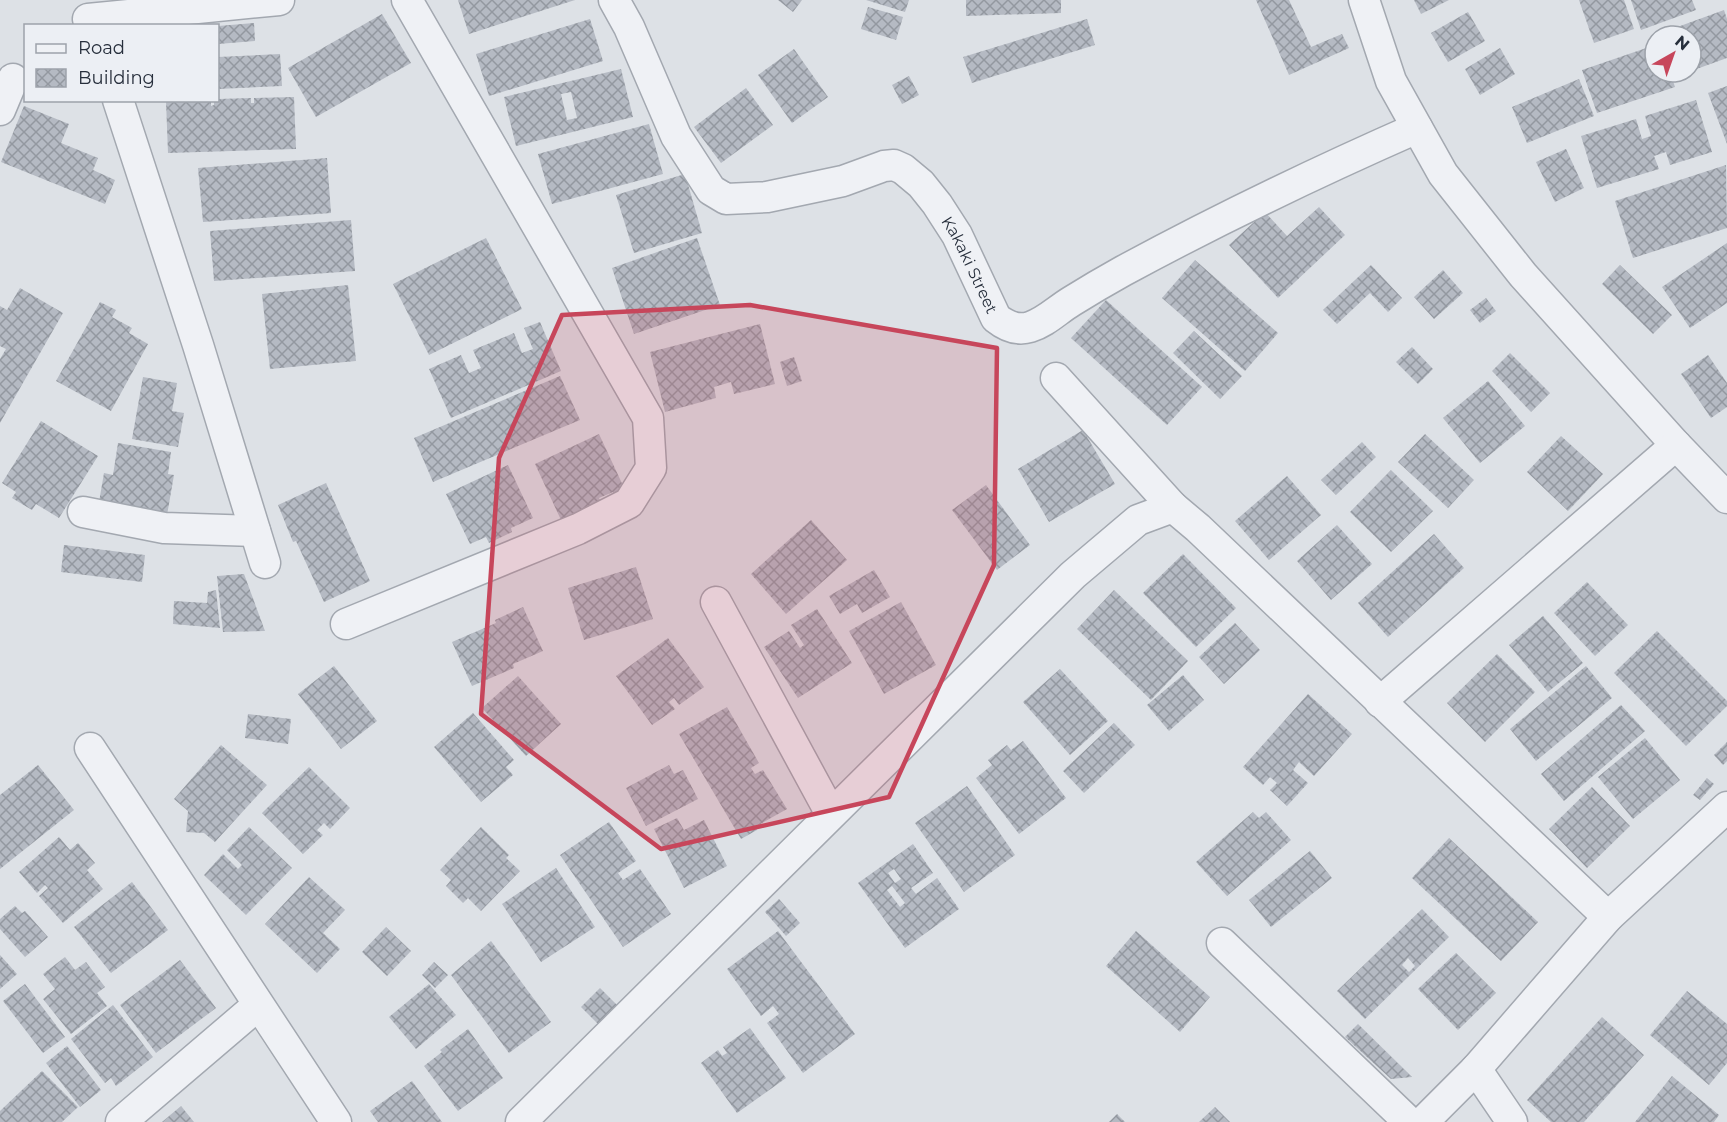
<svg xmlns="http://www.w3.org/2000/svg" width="1727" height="1122" font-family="Montserrat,sans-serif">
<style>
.building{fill:url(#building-cross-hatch);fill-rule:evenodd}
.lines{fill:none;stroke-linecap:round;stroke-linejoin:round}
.minor-casing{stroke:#a3a8b0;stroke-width:33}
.minor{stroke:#eff1f5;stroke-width:30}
.marked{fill:#c7465b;fill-opacity:0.2;stroke:#c7465b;stroke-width:4.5;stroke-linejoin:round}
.labels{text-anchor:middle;stroke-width:4.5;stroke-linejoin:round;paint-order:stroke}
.street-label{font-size:16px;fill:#272f3c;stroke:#eceff4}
</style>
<defs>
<pattern id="building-cross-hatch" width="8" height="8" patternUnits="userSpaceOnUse" patternTransform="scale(1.5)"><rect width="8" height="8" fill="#b5bac3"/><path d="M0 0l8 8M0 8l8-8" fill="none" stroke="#9398a0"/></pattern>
</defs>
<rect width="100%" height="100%" fill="#dde1e6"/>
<g class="building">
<polygon points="458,0 575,0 469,34"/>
<polygon points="778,0 802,0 793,12"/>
<polygon points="866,0 909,0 905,12"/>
<polygon points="966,0 1061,0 1061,13 966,16"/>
<polygon points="1256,0 1289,0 1311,47 1342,34 1349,48 1289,75"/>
<polygon points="1414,0 1449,0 1421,14"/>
<polygon points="1579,0 1624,0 1634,29 1594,43"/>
<polygon points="1631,0 1692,0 1696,10 1641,30"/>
<polygon points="868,7 903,17 896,40 861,29"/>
<polygon points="1724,10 1727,19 1727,58 1691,71 1691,36 1675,36 1672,29"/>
<polygon points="1468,12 1485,41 1448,62 1431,33"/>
<polygon points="382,14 411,63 316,117 288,68"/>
<polygon points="590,19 603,61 489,96 476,54"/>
<polygon points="1087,19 1095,45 972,83 963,57"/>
<polygon points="254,23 255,41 218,44 218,26"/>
<polygon points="1655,45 1655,72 1670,72 1675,87 1597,113 1582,70"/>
<polygon points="1500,48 1515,74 1480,95 1465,69"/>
<polygon points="794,49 828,97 792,123 758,75"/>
<polygon points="280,54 282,86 218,89 218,57"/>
<path d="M621,69L633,117L516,146L504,97ZM571,92L577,118L567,120L561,94Z"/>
<polygon points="909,76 919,95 902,104 892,85"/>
<polygon points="1579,79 1594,116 1527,143 1512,107"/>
<polygon points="1727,86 1727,144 1708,93"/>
<polygon points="746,88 773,125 721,163 694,127"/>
<polygon points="294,97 296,149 168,153 166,101 211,100 211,106 214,105 214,100 218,99 251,98 251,103 254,103 254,98"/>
<polygon points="1696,100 1712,152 1670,165 1666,152 1654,156 1659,169 1597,188 1581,136 1636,119 1642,139 1651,136 1645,116"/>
<polygon points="24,106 69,124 61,143 98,158 93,170 115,180 105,204 1,162"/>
<polygon points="649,124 663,174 552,204 538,154"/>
<polygon points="1566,149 1584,188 1555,202 1536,162"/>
<polygon points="327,158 331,213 203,222 198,168"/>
<polygon points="1726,165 1727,228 1633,258 1615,201"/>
<polygon points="685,174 702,233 634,253 616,195"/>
<polygon points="1319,207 1345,235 1278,298 1229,245 1265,212 1287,236"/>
<polygon points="351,220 355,271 214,281 210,231"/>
<polygon points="486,238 522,309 429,355 393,284"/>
<polygon points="697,238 720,305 634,334 612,268"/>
<polygon points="1727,243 1727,303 1690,328 1662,287"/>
<polygon points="1195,260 1278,333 1245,371 1162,298"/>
<polygon points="1371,265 1402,298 1388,312 1370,293 1337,324 1323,310"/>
<polygon points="1620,265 1672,315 1653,334 1602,284"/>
<polygon points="1443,270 1463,293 1434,319 1414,297"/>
<polygon points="348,285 356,361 270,369 262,294"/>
<polygon points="20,288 63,313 0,423 0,359 6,349 0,346 0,306 7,310"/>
<polygon points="1486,298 1496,311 1480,323 1470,310"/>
<polygon points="1106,300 1202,387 1167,425 1071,338"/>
<polygon points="100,302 116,310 112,317 132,328 129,333 148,344 111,411 56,381"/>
<polygon points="540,322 561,371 451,418 429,369 461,355 469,373 481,368 473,350 514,333 522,353 533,349 524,328"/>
<polygon points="760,324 775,384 734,394 731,382 714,387 716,398 665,412 650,352"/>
<polygon points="1194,331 1242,376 1220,399 1173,353"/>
<polygon points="1412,347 1433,369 1418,384 1396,362"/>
<polygon points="1510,353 1550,393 1531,412 1492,371"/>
<polygon points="1708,355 1727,383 1727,407 1711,418 1681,374"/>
<polygon points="794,357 802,381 787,386 780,362"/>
<polygon points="560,376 580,420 433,482 414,438"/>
<polygon points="143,377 177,383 172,411 184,413 178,447 132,439"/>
<polygon points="1488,381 1525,426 1480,463 1443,418"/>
<polygon points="41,421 98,456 59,518 36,504 32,510 12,498 16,492 2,483"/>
<polygon points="1083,430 1115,484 1049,522 1018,469"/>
<polygon points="599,434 626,492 616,497 613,492 599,498 603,506 588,513 585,508 561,520 535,464"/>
<polygon points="1425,434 1474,480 1448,508 1398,462"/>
<polygon points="1561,436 1603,474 1568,511 1527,472"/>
<polygon points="1362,442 1376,457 1336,495 1321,480"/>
<polygon points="118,443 171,452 168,474 174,475 166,521 98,508 104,473 113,475"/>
<polygon points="508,465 533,518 511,528 512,532 489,543 486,537 470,544 446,494"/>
<polygon points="1391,470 1433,511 1391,552 1350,512"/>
<polygon points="1287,476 1321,515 1269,560 1235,521"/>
<polygon points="326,483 370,581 324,602 296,541 293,542 278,505"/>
<polygon points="986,485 1030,545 997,570 952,510"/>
<polygon points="811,520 847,560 786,614 751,574"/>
<polygon points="1337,525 1372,564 1331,600 1297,561"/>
<polygon points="1434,534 1464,568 1388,637 1358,603"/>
<polygon points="64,545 145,555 142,582 61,572"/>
<polygon points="1183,554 1236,608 1196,647 1143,593"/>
<polygon points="636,567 653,619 584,640 568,588"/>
<polygon points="874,570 890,597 862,613 857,604 840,614 829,596"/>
<polygon points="244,574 265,631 223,632 217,576"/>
<polygon points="1587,582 1628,625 1595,656 1554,613"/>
<polygon points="216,590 220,628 173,624 174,601 207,603 208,592"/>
<polygon points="1114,590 1188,661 1151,700 1077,629"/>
<polygon points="901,602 936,665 884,694 849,631"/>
<polygon points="523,607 543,651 513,664 514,668 472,686 452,642 496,623 495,620"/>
<polygon points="817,609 852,663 798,698 764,647 789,631 800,648 804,645 791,625"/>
<polygon points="1543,616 1583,663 1548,692 1509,645"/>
<polygon points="1235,623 1260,650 1224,684 1199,657"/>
<polygon points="1657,631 1727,701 1727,706 1686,746 1614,673"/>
<polygon points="668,638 704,687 679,705 674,698 669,702 675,709 652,725 616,676"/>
<polygon points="1497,654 1535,692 1485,742 1447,703"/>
<polygon points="334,666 377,721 341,749 298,694"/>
<polygon points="1586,666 1612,698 1536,761 1510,729"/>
<polygon points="1060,669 1108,721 1070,755 1023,702"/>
<polygon points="1183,675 1204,700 1169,731 1147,705"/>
<polygon points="518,676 561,724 526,756 482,708"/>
<polygon points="1308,694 1352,734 1314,776 1299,762 1293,770 1308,783 1287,806 1270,790 1277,783 1270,777 1263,785 1243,767"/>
<polygon points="1621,705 1645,731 1564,801 1541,774"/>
<polygon points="727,707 759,763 751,768 755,774 763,770 787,809 755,827 757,830 741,839 679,734"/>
<polygon points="473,713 514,760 506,767 513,775 481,802 434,747"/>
<polygon points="248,714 291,719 288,744 245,738"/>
<polygon points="1114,723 1135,745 1084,793 1063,771"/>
<polygon points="1645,738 1680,780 1633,819 1598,777"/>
<polygon points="1023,741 1066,798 1019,834 976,778 992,765 988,760 1007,745 1011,750"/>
<polygon points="1727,742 1727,761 1723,765 1714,755"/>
<polygon points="221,745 267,785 215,842 204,833 186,832 188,811 174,799"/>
<polygon points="38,765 74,810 0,869 0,795"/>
<polygon points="669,765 674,774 683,770 698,799 646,826 626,788"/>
<polygon points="309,767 350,808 330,829 324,823 317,830 323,835 303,854 262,813"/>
<polygon points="1707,778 1714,784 1700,800 1693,795"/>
<polygon points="967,786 1015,855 964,892 915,823"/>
<polygon points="1592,787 1630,826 1587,868 1549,829"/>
<polygon points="1253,812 1259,818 1266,812 1291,840 1227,896 1196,862"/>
<polygon points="677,818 684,830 704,820 727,866 684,888 654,829"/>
<polygon points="609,822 636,861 618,873 623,880 640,869 671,914 623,947 560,855"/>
<polygon points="249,827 292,868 246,915 204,875 223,854 238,869 242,865 227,850"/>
<polygon points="481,827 509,855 506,858 520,871 481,911 468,898 463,903 446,886 451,880 440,870"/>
<polygon points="59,837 70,850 78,843 95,863 87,870 103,889 63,923 39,896 48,888 45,885 37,893 19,872"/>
<polygon points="1449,838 1538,922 1501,961 1412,878"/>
<path d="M913,844L933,873L911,888L916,894L937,878L959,909L905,948L858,883ZM894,869L901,879L895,883L888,873ZM892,886L905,903L900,907L887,890Z"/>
<polygon points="1310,851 1332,878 1271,927 1249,900"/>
<polygon points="556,868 595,927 541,962 502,904"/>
<polygon points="309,877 345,910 323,933 340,949 317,973 265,924"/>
<polygon points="132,882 168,930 111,973 74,927"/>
<polygon points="779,899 800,923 786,936 765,912"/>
<polygon points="15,906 22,913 25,911 48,937 25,957 0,929 0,919"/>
<path d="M1422,909L1449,937L1365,1019L1337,991ZM1408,958L1415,966L1409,972L1402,965Z"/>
<polygon points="386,927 411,951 387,976 362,952"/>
<polygon points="778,931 855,1034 803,1073 767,1023 779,1014 773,1006 761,1016 727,969"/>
<polygon points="1136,931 1210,997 1180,1032 1106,966"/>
<polygon points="491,941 551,1022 509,1053 451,975"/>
<polygon points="1456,953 1496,993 1458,1030 1418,989"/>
<polygon points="0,955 17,974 0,989"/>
<polygon points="65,957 75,970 86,962 105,987 97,993 107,1006 71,1034 43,999 55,989 43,974"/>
<polygon points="180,960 216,1008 156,1053 120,1005"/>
<polygon points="434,962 448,975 435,988 422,975"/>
<polygon points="25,984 65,1037 43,1053 3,1001"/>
<polygon points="429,984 456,1015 416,1049 389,1017"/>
<polygon points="600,988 619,1007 601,1027 581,1007"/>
<polygon points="1687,991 1727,1024 1727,1063 1709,1085 1650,1035"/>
<polygon points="113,1005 153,1057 116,1086 111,1078 105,1083 71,1039"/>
<polygon points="1602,1017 1644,1055 1584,1122 1551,1122 1527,1100"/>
<polygon points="1358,1024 1412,1077 1391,1079 1345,1037"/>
<polygon points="750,1028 786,1078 737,1113 701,1063 718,1050 722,1056 727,1053 723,1047"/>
<polygon points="468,1029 503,1078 458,1111 424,1066 442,1052 440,1050"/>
<polygon points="67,1046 101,1090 80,1107 46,1063"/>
<polygon points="42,1071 78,1107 62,1122 0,1122 0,1111"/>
<polygon points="1672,1076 1719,1115 1714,1122 1635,1122"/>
<polygon points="412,1081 442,1122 378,1122 370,1111"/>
<polygon points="181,1106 194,1122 162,1122"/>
<polygon points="1215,1107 1230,1122 1199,1122"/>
<polygon points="1117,1114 1125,1122 1109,1122"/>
</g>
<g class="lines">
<defs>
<g id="minor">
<path id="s1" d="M614,0L629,27L676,136L711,190L726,199L767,197L843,181L884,166L894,165L903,169L921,184L937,204L957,235L996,318C1006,326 1017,331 1030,327C1046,322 1057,310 1072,301C1088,291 1105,281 1123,271C1219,219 1317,172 1417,128"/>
<polyline points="1364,0 1391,81 1443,174 1523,275 1676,445 1727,498"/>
<polyline points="88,19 279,0"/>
<polyline points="118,100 198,345 265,563"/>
<polyline points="0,110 13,79"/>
<polyline points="1056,378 1173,507"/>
<polyline points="83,512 164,528 255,531"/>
<polyline points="716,602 831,814"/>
<polyline points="346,624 578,529 629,503 651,468 648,418 407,0"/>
<polyline points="1380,702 1676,445"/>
<polyline points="90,748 336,1122"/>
<polyline points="1222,943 1409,1122"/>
<polyline points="1476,1069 1512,1122"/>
<polyline points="121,1122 258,1005"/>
<polyline points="521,1122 1073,575 1138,520 1173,507 1198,528 1608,917"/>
<polyline points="1423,1122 1476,1069 1608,917 1727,807"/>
</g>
</defs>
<use href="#minor" class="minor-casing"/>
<use href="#minor" class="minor"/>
</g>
<path class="marked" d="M750,305L997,348L994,565L889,797L661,849L481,714L499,458L562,315Z"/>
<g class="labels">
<g class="street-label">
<text dy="6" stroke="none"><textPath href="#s1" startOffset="532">Kakaki Street</textPath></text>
</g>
</g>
<rect x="24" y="24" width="195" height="78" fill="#eceff4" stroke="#9da2aa" stroke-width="1.5"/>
<rect x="36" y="44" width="30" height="9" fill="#eff1f5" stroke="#9da2aa" stroke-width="1.5"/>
<text x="78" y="54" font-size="18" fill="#272f3c">Road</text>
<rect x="36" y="69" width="30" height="18" fill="url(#building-cross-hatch)" stroke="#9da2aa" stroke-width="1.5"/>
<text x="78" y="84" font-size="18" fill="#272f3c">Building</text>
<g transform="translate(1673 54) rotate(40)"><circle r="28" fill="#eceff4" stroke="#9da2aa" stroke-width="1.5"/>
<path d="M0-4.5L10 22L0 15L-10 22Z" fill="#c7465b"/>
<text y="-9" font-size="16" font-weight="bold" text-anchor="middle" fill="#272f3c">N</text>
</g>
</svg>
